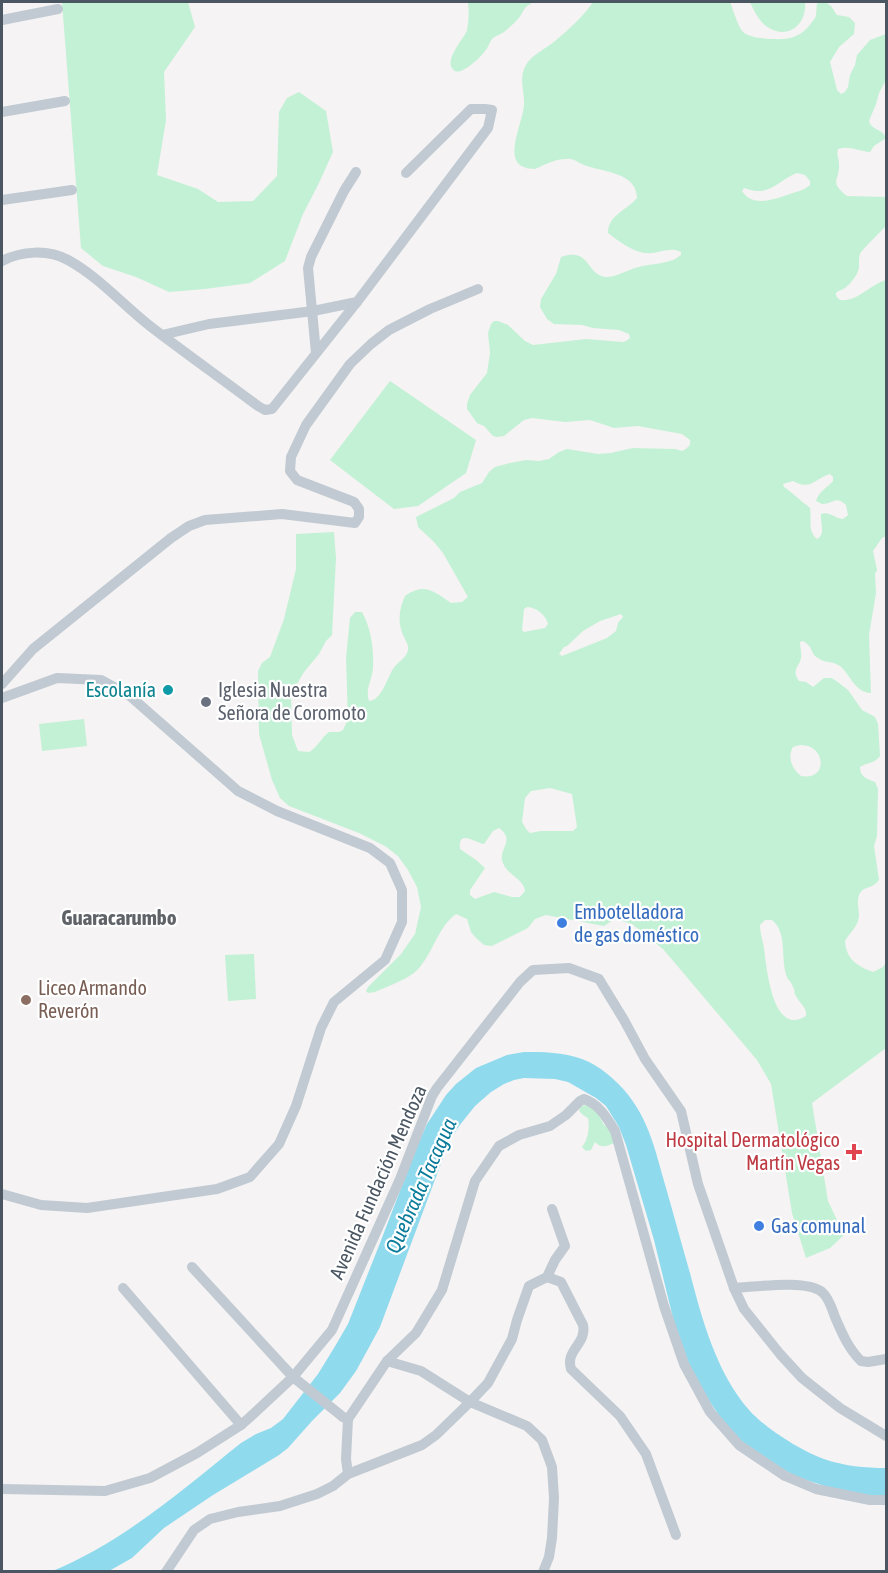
<svg xmlns="http://www.w3.org/2000/svg" width="888" height="1573" font-family="'Asap Condensed',sans-serif">
<style>
.green{fill:#c3f1d5;fill-rule:evenodd}
.water{fill:#90daee}
.lines{fill:none;stroke-linecap:round;stroke-linejoin:round}
.minor{stroke:#c1cad2;stroke-width:10}
.culture-dot{fill:#0f9aa8;stroke:#fff;stroke-width:2}
.worship-dot{fill:#6b7280;stroke:#fff;stroke-width:2}
.shop-dot{fill:#3f7fe0;stroke:#fff;stroke-width:2}
.education-dot{fill:#8d6e63;stroke:#fff;stroke-width:2}
.health-dot{fill:#e0444e;stroke:#fff;stroke-width:2}
.labels{text-anchor:middle;stroke-width:4.5;stroke-linejoin:round;paint-order:stroke}
.culture-label{font-size:20px;fill:#0d838f;stroke:#fff;text-anchor:end}
.worship-label{font-size:20px;fill:#5b616d;stroke:#fff;text-anchor:start}
.shop-label{font-size:20px;fill:#366cbe;stroke:#fff;text-anchor:start}
.education-label{font-size:20px;fill:#785e54;stroke:#fff;text-anchor:start}
.health-label{font-size:20px;fill:#be3a42;stroke:#fff;text-anchor:end}
.street-label{font-size:20px;fill:#4a5661;stroke:#fff}
.neighbourhood-label{font-size:21px;font-weight:bold;fill:#5f6368;stroke:#fff}
.water-label{font-size:21px;font-style:italic;fill:#0c7c9b;stroke:#fff}
</style>
<rect width="100%" height="100%" fill="#f5f3f3"/>
<g class="green">
<polygon points="62,2 188,2 195,27 164,72 166,120 157,175 198,189 218,202 253,201 277,176 279,112 287,98 299,92 326,111 333,152 318,185 303,214 285,261 250,283 205,289 169,292 136,277 103,266 81,248"/>
<path d="M468,2H533C531,4 528,5 526,7C525,8 521,14 521,15C517,21 510,27 504,32C500,35 496,35 492,39C489,43 488,48 485,51C481,57 462,75 455,71C441,63 464,39 467,30C469,20 469,11 468,2Z"/>
<path d="M593,2H730C733,9 738,27 743,32C750,38 762,38 771,39C792,40 802,37 815,18C817,14 816,9 817,4L820,2C830,1 832,8 837,15L849,17L855,23L854,34L839,47L830,62L837,90L841,94L845,92L848,87L850,75L855,65L857,55L870,40L886,34V80L879,93L876,104L869,121C871,130 883,129 886,138L874,146L870,152C859,151 849,145 838,149C836,155 839,158 839,164C840,181 828,181 847,196L886,197V226C883,229 861,251 860,254C857,264 862,267 855,277C852,281 849,285 845,288C838,292 831,292 840,300C858,302 869,285 886,280V536L882,538L873,551L877,570L875,574L876,593L869,635L871,693C854,692 851,675 840,666C833,661 824,663 818,658C810,654 814,647 803,641L800,642C800,647 802,654 801,658C799,668 791,669 799,681L806,682L813,687L824,678H831L835,680L848,690L862,710L875,717L878,724L880,756C873,765 867,762 860,767C860,777 867,779 875,782L878,789L877,836L874,846L879,880C873,889 864,886 860,893C856,900 859,909 859,916C858,927 850,932 845,941C846,959 857,966 873,972L883,967L886,962V1048L812,1103L828,1201L844,1235L830,1248L806,1258L792,1213L771,1084L757,1060L663,949L632,924L615,919L604,926L546,915L535,919L528,928L492,946L484,945L476,938L471,932L467,919L456,914C437,927 432,958 414,973C405,980 386,987 375,992L368,993L366,991L368,987L401,954L415,934L421,907L417,887L408,870L398,856L385,846L359,833L289,806L280,798L272,780L259,734L258,671L262,663L270,657L284,619L296,569V534L334,532L336,558L332,635L326,641L319,654L304,672L291,694L292,735L298,751L309,752C317,748 321,738 329,732H339L343,730L348,719L346,658L350,618L355,612H362C371,628 374,649 373,668C372,680 365,689 369,701C382,700 387,678 393,669C397,662 407,658 408,650C409,645 406,642 404,637C397,623 399,609 405,596C424,582 434,591 451,603L462,602L468,597L443,553L434,542L418,527L416,517L454,498L460,492L482,483L489,472L495,467L510,463L526,460L539,461L549,459L559,452L567,449L598,454L611,453L633,448L675,449L682,451C688,448 691,446 690,440L682,434L638,426L614,428L590,420L565,422L532,418L524,420L504,436L497,437L493,436L484,426L477,423L467,409V404L470,395L487,373L490,353L488,333L491,324L494,321H498L508,325L525,341L533,345L586,339L623,342L626,341L630,338L629,334L619,330L593,328L582,325L554,324L547,319L540,307L541,299L556,274L561,257C590,247 586,274 605,277C613,278 624,272 632,269C644,264 660,265 673,260C676,259 678,257 681,255V252C671,247 662,252 652,253C636,255 620,242 608,233C608,215 626,211 637,198C637,172 602,172 584,165C578,163 574,158 567,159C555,159 546,164 535,169C497,169 523,125 524,105C525,91 518,79 526,65C530,56 547,48 555,41C568,30 583,17 593,2ZM797,173L805,175L810,181V185C803,191 795,192 787,195C772,200 752,207 742,191L744,188C748,189 753,191 758,191C772,192 783,178 797,173ZM830,474L833,477V481C827,488 819,491 816,501L822,504C834,504 835,495 846,505L848,515L843,519C835,519 830,511 821,514C820,523 826,534 817,539C807,530 812,520 810,508C806,504 803,503 799,499C794,495 790,491 784,487L783,484L793,481C811,491 814,479 830,474ZM527,607C536,607 546,615 548,624L545,628L524,632L522,630L524,609ZM621,614L623,617L618,623L616,631L607,638L562,656L559,654L564,647L567,646L583,631L600,621ZM800,745C826,744 829,781 801,776C792,769 787,757 793,747ZM550,788L572,794L577,827L573,831H541L530,833L526,829L522,822L525,798L531,791ZM499,828C515,840 500,847 502,860C505,875 523,877 525,891L520,897H512L494,892L475,899L470,895V890L485,868L476,860L460,849C458,829 473,842 484,844L493,831ZM765,920H772C789,934 779,961 788,979C790,981 792,984 793,987C797,995 792,988 796,996C800,1004 807,1007 806,1016C772,1037 767,968 764,949C763,940 760,934 760,925Z"/>
<path d="M750,2H805C807,23 790,40 769,28C760,23 754,11 750,2Z"/>
<polygon points="390,381 476,440 466,473 418,506 394,509 330,460"/>
<polygon points="84,719 87,746 42,751 39,724"/>
<polygon points="254,954 256,999 228,1001 225,955"/>
<path d="M587,1105L597,1112L604,1125L610,1128L614,1143C607,1146 601,1149 595,1142L591,1150L586,1151L582,1147C588,1140 590,1127 588,1118L583,1115L579,1111L581,1106Z"/>
</g>
<path class="water" d="M524,1052C543,1052 563,1052 582,1059C593,1063 603,1070 612,1078C645,1107 653,1141 664,1181C673,1212 681,1242 690,1273C702,1319 716,1372 749,1410C765,1428 801,1451 824,1459C844,1466 865,1468 886,1468V1498L840,1491L797,1477L753,1452L735,1435L720,1417L694,1378L674,1322L654,1240L626,1145L619,1127L606,1106L596,1098L568,1082L555,1079L524,1078L514,1080L504,1084L491,1092L475,1106L459,1126L449,1142L380,1327L367,1351L356,1371L340,1393L312,1421L288,1448L279,1455L213,1495L164,1528L132,1558L109,1571L50,1572C122,1543 181,1491 241,1443L256,1434L271,1428L283,1419L318,1374L334,1348L348,1324L380,1243L418,1144L427,1124L446,1095L456,1084L476,1068L507,1055Z"/>
<g class="lines">
<g class="minor">
<polyline points="2,20 58,9"/>
<polyline points="2,112 65,101"/>
<polyline points="2,200 72,190"/>
<path d="M2,261C21,251 48,249 68,260C99,277 123,305 150,326C185,353 222,379 258,406L265,410L272,409L357,302L488,128L492,110L485,109H471L406,173"/>
<polyline points="162,335 209,324 313,311 357,302"/>
<polyline points="316,353 308,268 311,257 344,191 356,172"/>
<polyline points="2,684 33,649 171,538 189,526 205,520 282,514 355,523 359,517 359,509 354,502 297,480 290,471 291,457 306,425 350,364 371,344 389,330 430,309 478,289"/>
<polyline points="2,698 57,678 101,680 130,696 238,791 277,811 370,848 390,863 402,890 402,922 385,960 334,1002 321,1028 296,1106 279,1144 250,1177 217,1189 87,1208 41,1205 2,1194"/>
<polyline points="192,1267 293,1377 343,1417 348,1419"/>
<path d="M547,1277L561,1282L583,1325C587,1344 565,1350 571,1369L620,1416L646,1454L676,1535"/>
<polyline points="123,1288 241,1425"/>
<path d="M734,1288C755,1287 806,1279 822,1292C829,1298 832,1309 835,1317C842,1333 848,1348 861,1361L868,1362L886,1359"/>
<polyline points="387,1361 421,1371 470,1402 527,1426 542,1440 552,1467 554,1498 552,1538 549,1557 543,1572"/>
<polyline points="348,1474 422,1445 436,1435 470,1402 488,1383 512,1339 517,1320 529,1286 547,1277 555,1260 565,1246 552,1209"/>
<polyline points="2,1489 105,1491 150,1478 197,1453 241,1425 249,1418 293,1377 332,1330 400,1179 432,1096 437,1088 520,982 533,970 569,968 599,979 624,1020 645,1059 681,1111 698,1184 734,1288 744,1309 780,1354 802,1378 840,1408 886,1436"/>
<path d="M166,1572L194,1530L210,1519L238,1512L280,1506L317,1494L333,1486L348,1474L346,1459L348,1419L387,1361L416,1333L442,1290L475,1181L499,1146L519,1135L550,1126L566,1115L580,1101L584,1099C599,1104 607,1118 615,1131L664,1306L684,1364L710,1412L739,1445L785,1476L816,1489L870,1500H886"/>
</g>
</g>
<circle class="culture-dot" cx="168" cy="690" r="6"/>
<circle class="worship-dot" cx="206" cy="702" r="6"/>
<g class="shop-dot">
<circle cx="562" cy="923" r="6"/>
<circle cx="759" cy="1226" r="6"/>
</g>
<circle class="education-dot" cx="26" cy="1000" r="6"/>
<path class="health-dot" d="M851 1143h6v6h6v6h-6v6h-6v-6h-6v-6h6z"/>
<g class="labels">
<g class="culture-label">
<text x="156" y="697">Escolanía</text>
</g>
<g class="worship-label">
<text x="218" y="697">Iglesia Nuestra<tspan x="218" dy="23">Señora de Coromoto</tspan></text>
</g>
<g class="shop-label">
<text x="574" y="919">Embotelladora<tspan x="574" dy="23">de gas doméstico</tspan></text>
<text x="771" y="1233">Gas comunal</text>
</g>
<g class="education-label">
<text x="38" y="995">Liceo Armando<tspan x="38" dy="23">Reverón</tspan></text>
</g>
<g class="health-label">
<text x="840" y="1147">Hospital Dermatológico<tspan x="840" dy="23">Martín Vegas</tspan></text>
</g>
<g class="street-label">
<text transform="translate(378 1182) rotate(-66)" y="7">Avenida Fundación Mendoza</text>
</g>
<g class="neighbourhood-label">
<text x="119" y="925">Guaracarumbo</text>
</g>
<g class="water-label">
<text transform="translate(421 1186) rotate(-66)" y="7">Quebrada Tacagua</text>
</g>
</g>
<rect width="888" height="1573" fill="none" stroke="#4a5661" stroke-width="6"/>
</svg>
